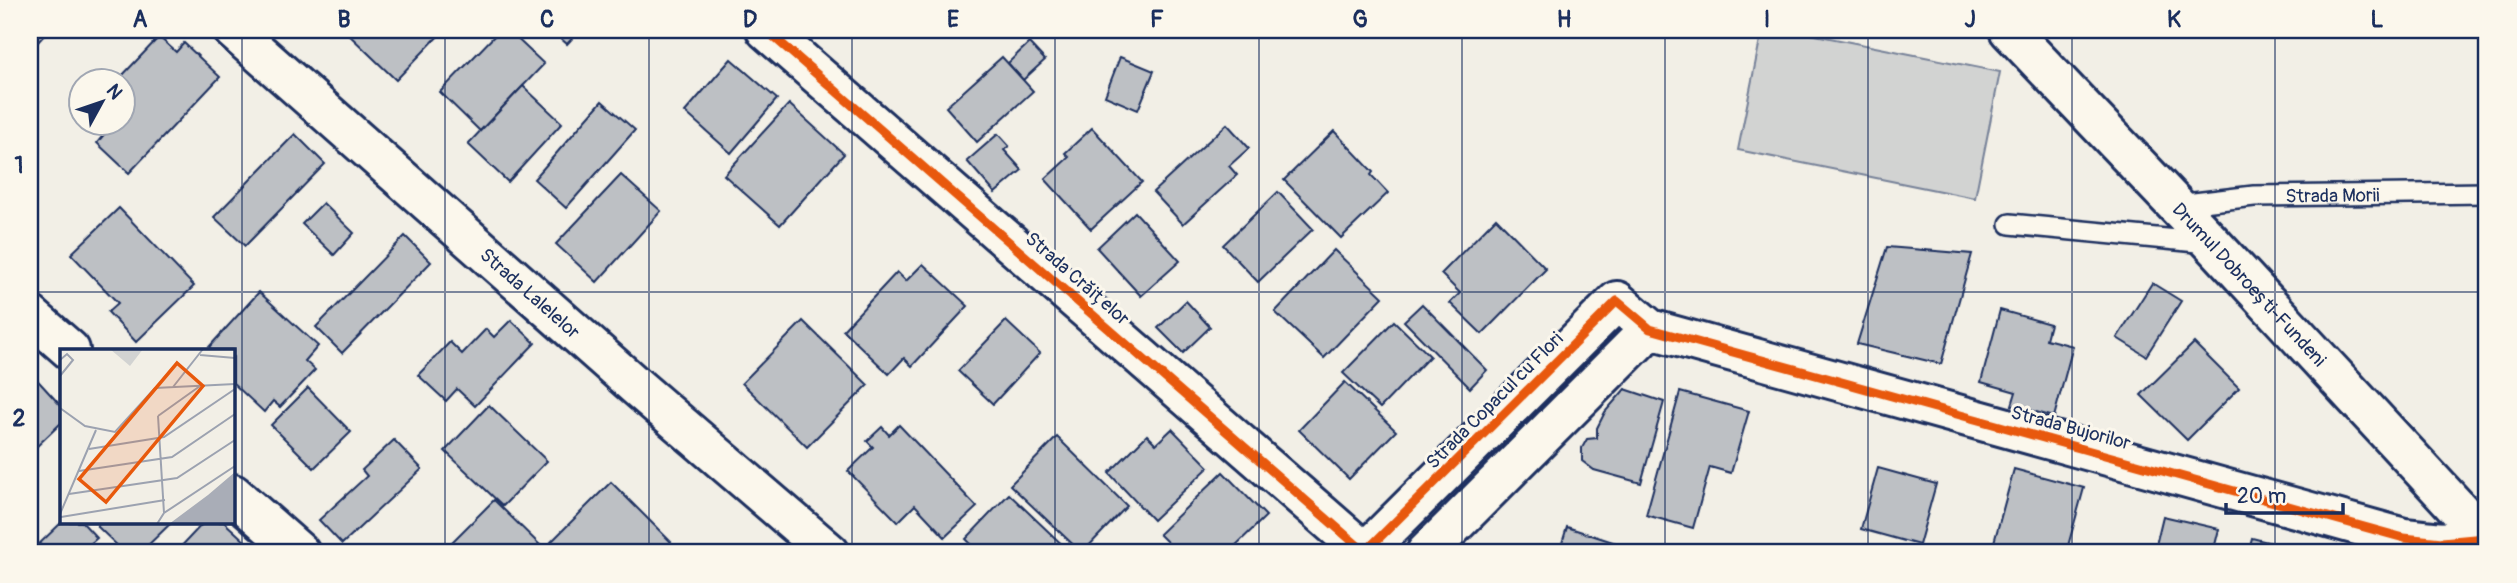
<svg xmlns="http://www.w3.org/2000/svg" width="2517" height="583" font-family="Pangolin,sans-serif">
<style>
.green{fill:#d2d3d2;stroke:#768198;stroke-width:2}
.building{fill:#bdc0c4;stroke:#1b2f5e;stroke-width:2}
.lines{fill:none;stroke-linecap:round;stroke-linejoin:round}
.lane-casing{stroke:#1b2f5e;stroke-width:24}
.street-casing{stroke:#1b2f5e;stroke-width:44}
.secondary-casing{stroke:#1b2f5e;stroke-width:44}
.lane{stroke:#fbf7ec;stroke-width:19}
.street{stroke:#fbf7ec;stroke-width:38}
.secondary{stroke:#fbf7ec;stroke-width:38}
.cycleway-casing{stroke:#fbf7ec;stroke-width:13}
.cycleway{stroke:#e8590c;stroke-width:9}
.grid{fill:none;stroke:#1b2f5e;stroke-width:2;stroke-opacity:0.55}
.labels{text-anchor:middle;stroke-width:6;stroke-linejoin:round;paint-order:stroke}
.street-label{font-size:19px;fill:#1b2f5e;stroke:#fbf7ec}
.inset-road{fill:none;stroke:#9ca2b0;stroke-width:2}
.view{fill:#e8590c;fill-opacity:0.15;stroke:#e8590c;stroke-width:3.5}
.inset-edge{fill:none;stroke:#1b2f5e;stroke-width:3.5}
.neatline{fill:none;stroke:#1b2f5e;stroke-width:2.5}
.grid-label{font-size:23px;text-anchor:middle;font-weight:bold;fill:#1b2f5e}
</style>
<rect width="100%" height="100%" fill="#f2efe6"/>
<filter id="ink" filterUnits="userSpaceOnUse"><feTurbulence type="fractalNoise" baseFrequency=".0143" numOctaves="2"/><feDisplacementMap in="SourceGraphic" scale="14" xChannelSelector="R" yChannelSelector="G"/><feConvolveMatrix kernelMatrix="1 2 1 2 8 2 1 2 1" color-interpolation-filters="sRGB"/></filter>
<g filter="url(#ink)">
<polygon class="green" points="1762,30 1790,30 2000,72 1975,198 1738,150"/>
<g class="building">
<polygon points="30,30 47,32 30,51"/>
<polygon points="344,30 444,30 396,80"/>
<polygon points="500,30 508,30 544,64 480,131 440,92"/>
<polygon points="551,30 580,30 567,44"/>
<polygon points="159,37 176,52 184,43 220,77 129,173 97,143 114,122 122,122 122,97 128,92 122,86 122,80 118,80"/>
<polygon points="1029,43 1045,60 1023,80 1008,63"/>
<polygon points="1002,57 1033,91 977,142 946,107"/>
<polygon points="1120,57 1154,71 1138,110 1105,96"/>
<polygon points="731,59 777,99 731,153 685,112"/>
<polygon points="523,86 562,123 508,182 468,144"/>
<polygon points="602,101 635,130 566,208 534,179"/>
<polygon points="789,104 844,154 780,225 724,175"/>
<polygon points="1227,124 1249,148 1229,166 1237,175 1183,224 1153,192"/>
<polygon points="1092,128 1142,182 1091,229 1045,179 1069,157 1065,153"/>
<polygon points="1334,131 1373,172 1371,175 1388,193 1341,238 1284,180"/>
<polygon points="295,134 325,164 245,246 214,217"/>
<polygon points="998,134 1009,146 1004,150 1022,170 995,193 967,161"/>
<polygon points="621,175 661,211 597,282 556,244"/>
<polygon points="1278,192 1313,229 1258,282 1223,245"/>
<polygon points="323,203 354,233 334,255 302,224"/>
<polygon points="119,208 194,286 136,342 108,312 118,303 71,254"/>
<polygon points="1135,212 1180,261 1141,296 1097,248"/>
<polygon points="1496,218 1546,269 1482,334 1450,303 1460,293 1441,274"/>
<polygon points="405,236 431,262 342,353 316,327"/>
<polygon points="1887,247 1972,254 1941,364 1857,344"/>
<polygon points="1334,250 1383,297 1324,358 1275,312"/>
<polygon points="923,264 968,306 912,366 904,358 889,374 843,330 897,272 906,281"/>
<polygon points="2152,283 2181,301 2146,356 2117,338"/>
<polygon points="259,292 318,346 305,361 315,370 280,407 273,401 264,412 233,383 233,350 212,350 209,347"/>
<polygon points="1186,301 1210,327 1183,353 1158,328"/>
<polygon points="1422,304 1487,370 1470,388 1404,321"/>
<polygon points="2000,310 2050,324 2046,339 2073,346 2054,417 2012,405 2016,392 1981,382"/>
<polygon points="511,320 535,343 475,406 457,389 446,401 418,375 450,342 462,354 486,329 494,337"/>
<polygon points="803,321 868,385 807,447 742,383"/>
<polygon points="1006,321 1040,353 993,404 958,371"/>
<polygon points="1394,321 1430,356 1380,408 1343,373"/>
<polygon points="2194,343 2239,388 2187,440 2141,395"/>
<polygon points="30,372 61,406 61,423 30,453"/>
<polygon points="1345,382 1396,431 1349,479 1299,430"/>
<polygon points="308,388 351,432 314,468 271,425"/>
<polygon points="1625,389 1664,402 1641,483 1594,470 1582,461 1582,448 1587,439 1597,438 1597,428 1605,412"/>
<polygon points="1680,392 1749,411 1731,473 1710,467 1693,528 1646,515"/>
<polygon points="489,405 547,461 503,506 445,451"/>
<polygon points="899,425 977,507 945,537 915,505 898,522 848,471 873,447 867,441 882,427 889,435"/>
<polygon points="1172,429 1209,467 1153,520 1109,473 1147,435 1156,444"/>
<polygon points="1057,437 1127,506 1082,553 1010,485"/>
<polygon points="394,440 422,469 342,544 319,520 367,476 362,470"/>
<polygon points="1878,468 1936,484 1919,545 1861,529"/>
<polygon points="2014,469 2084,488 2066,553 2019,553 1993,546"/>
<polygon points="1223,472 1266,516 1228,553 1178,553 1159,534"/>
<polygon points="611,482 671,542 660,553 562,553 551,542"/>
<polygon points="1009,494 1071,553 980,553 966,539"/>
<polygon points="494,500 542,547 536,553 459,553 450,544"/>
<polygon points="2163,516 2219,529 2213,553 2154,553"/>
<polygon points="62,522 82,522 97,538 80,553 44,553 37,546"/>
<polygon points="101,522 172,522 140,553 125,553 97,526"/>
<polygon points="204,522 224,522 258,553 175,553"/>
<polygon points="1567,527 1628,547 1626,553 1559,553"/>
<polygon points="2252,538 2299,550 2298,553 2248,553"/>
</g>
<g class="lines">
<defs>
<g id="lane">
<path id="s1" d="M2177,205L2254,196L2487,193"/>
<polyline points="2010,224 2208,243"/>
</g>
<g id="street">
<path id="s2" d="M233,30L638,388L830,553"/>
<polyline points="766,30 1366,553"/>
<polyline points="30,315 70,350"/>
<polyline points="233,494 300,553"/>
<polyline points="1364,553 1617,301 1650,329 2404,538 2442,542 2485,538"/>
<polyline points="1426,553 1650,329"/>
</g>
<g id="secondary">
<path id="s3" d="M2009,30L2212,243L2487,540"/>
</g>
</defs>
<use href="#lane" class="lane-casing"/>
<use href="#street" class="street-casing"/>
<use href="#secondary" class="secondary-casing"/>
<use href="#lane" class="lane"/>
<use href="#street" class="street"/>
<use href="#secondary" class="secondary"/>
<defs>
<g id="cycleway">
<polyline points="766,30 1366,553"/>
<polyline points="1364,553 1617,301 1650,329 2404,538 2442,542 2485,538"/>
</g>
</defs>
<use href="#cycleway" class="cycleway-casing"/>
<use href="#cycleway" class="cycleway"/>
</g>
</g>
<path class="grid" d="M242,30V553M445,30V553M649,30V553M852,30V553M1055,30V553M1259,30V553M1462,30V553M1665,30V553M1868,30V553M2072,30V553M2275,30V553M30,292H2487"/>
<g class="labels">
<g class="street-label">
<text dy="7" stroke="none"><textPath href="#s1" startOffset="156">Strada Morii</textPath></text>
<text transform="translate(1078 278) rotate(41)" y="7">Strada Crăițelor</text>
<text dy="7" stroke="none"><textPath href="#s3" startOffset="350">Drumul Dobroești-Fundeni</textPath></text>
<text dy="7" stroke="none"><textPath href="#s2" startOffset="397">Strada Lalelelor</textPath></text>
<text transform="translate(1494 400) rotate(-45)" y="7">Strada Copacul cu Flori</text>
<text transform="translate(2071 427) rotate(15)" y="7">Strada Bujorilor</text>
</g>
</g>
<g transform="translate(60 349)">
<rect width="175" height="175" fill="#f2efe6"/>
<path d="M50,0H83L70,17Z" fill="#d2d3d2"/>
<path d="M175,123V175H109L148,146Z" fill="#a9adb7"/>
<path class="inset-road" d="M140,6L175,9M0,11L7,5L13,11L0,27M113,38L143,0M0,59L25,77L55,83L95,39L175,35M98,67L104,164M98,67L140,37M29,100L104,88L175,40M19,122L112,108L175,65M9,145L117,129L175,91M0,165L36,81M1,168L105,151M97,175L104,164L175,117"/>
<path class="view" d="M117,14L143,37L46,153L19,130Z"/>
<rect width="175" height="175" class="inset-edge"/>
</g>
<rect width="2517" height="583" fill="none" stroke="#fbf7ec" stroke-width="77"/>
<g transform="translate(102 102) rotate(50)"><circle r="33" fill="#fbf7ec" stroke="#a1a7b3" stroke-width="2"/>
<path d="M0-5L12 26L0 18L-12 26Z" fill="#1b2f5e"/>
<text y="-10" font-size="19" font-weight="bold" text-anchor="middle" fill="#1b2f5e">N</text>
</g>
<path d="M2226 503v10h117v-10" fill="none" stroke="#1b2f5e" stroke-width="3.5"/>
<text x="2237" y="503" font-size="21" fill="#1b2f5e" stroke="#fbf7ec" stroke-width="5" paint-order="stroke">20 m</text>
<rect x="38" y="38" width="2440" height="506" class="neatline"/>
<g class="grid-label">
<text x="140" y="27">A</text>
<text x="344" y="27">B</text>
<text x="547" y="27">C</text>
<text x="750" y="27">D</text>
<text x="953" y="27">E</text>
<text x="1157" y="27">F</text>
<text x="1360" y="27">G</text>
<text x="1564" y="27">H</text>
<text x="1767" y="27">I</text>
<text x="1970" y="27">J</text>
<text x="2174" y="27">K</text>
<text x="2377" y="27">L</text>
<text x="19" y="173">1</text>
<text x="19" y="426">2</text>
</g>
</svg>
